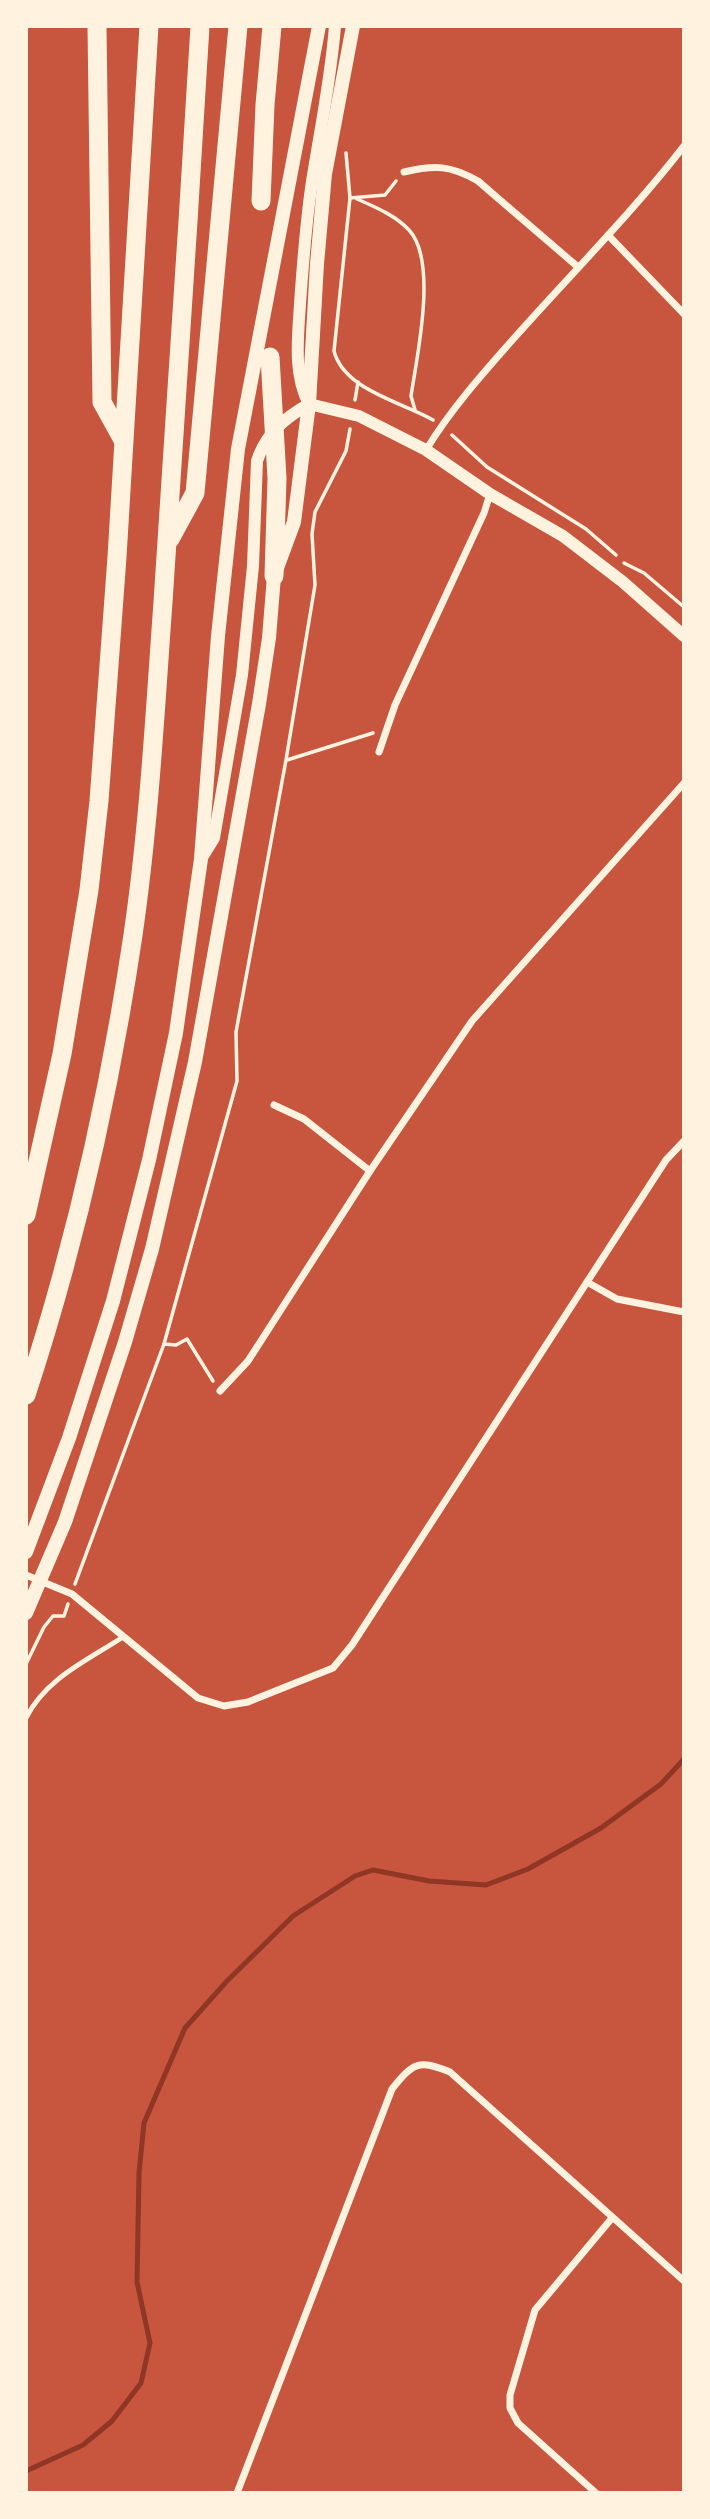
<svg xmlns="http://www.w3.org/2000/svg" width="710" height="2519" font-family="Barlow,sans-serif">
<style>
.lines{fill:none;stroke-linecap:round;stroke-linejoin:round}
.stream{stroke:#8f3625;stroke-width:5}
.path{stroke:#fff3e0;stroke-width:3.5}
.service{stroke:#fff3e0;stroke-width:5}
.minor{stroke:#fff3e0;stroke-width:7}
.tertiary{stroke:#fff3e0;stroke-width:12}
.secondary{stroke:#fff3e0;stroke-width:14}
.motorway{stroke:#fff3e0;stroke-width:19}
</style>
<rect width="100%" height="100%" fill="#c8553d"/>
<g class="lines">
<polyline class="stream" points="26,2471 83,2445 112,2421 141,2383 150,2343 137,2282 139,2173 144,2123 185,2028 227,1981 293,1916 355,1876 373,1870 429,1881 486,1885 528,1869 601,1828 661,1784 684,1759"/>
<g class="path">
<path d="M346,153L350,198L334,351C344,390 402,402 433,420"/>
<polyline points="350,198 385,195 396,181"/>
<path d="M357,199C375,207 395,215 409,230C438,261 417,356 411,396L415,410"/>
<polyline points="355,400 358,382"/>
<polyline points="452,435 487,467 586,529 616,555"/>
<polyline points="624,563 644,573 684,607"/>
<polyline points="287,760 373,733"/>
<polyline points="164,1344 176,1345 187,1339 213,1381"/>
<polyline points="75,1584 164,1344 237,1081 236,1032 286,760 315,585 312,534 315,512 346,451 350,429"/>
<polyline points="26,1664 44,1627 53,1616 64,1616 68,1604"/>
</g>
<path class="service" d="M26,1718C46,1678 88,1660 123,1637"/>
<g class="minor">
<path d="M404,172C435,165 450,165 478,181L578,267"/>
<polyline points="608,235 684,314"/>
<path d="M426,450C451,409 484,372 516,336C572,273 632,213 684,146"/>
<polyline points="379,752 395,705 484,513 490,494"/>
<polyline points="274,1105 304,1119 370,1171"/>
<polyline points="587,1282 617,1299 684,1312"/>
<polyline points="220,1391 248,1361 370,1171 472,1021 684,783"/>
<polyline points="26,1575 72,1594 198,1698 224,1706 248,1702 333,1668 352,1645 666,1160 684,1141"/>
<path d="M237,2493L392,2089C413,2063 418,2059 450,2072L684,2281"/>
<polyline points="596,2493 518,2423 510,2408 510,2395 535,2310 612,2218"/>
</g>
<g class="tertiary">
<polyline points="309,404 359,416 426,450 490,494 563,536 623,582 684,636"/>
<path d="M309,404C293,374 298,337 300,304C303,261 306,218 313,175C321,126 331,77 335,26"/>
<path d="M201,859L214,838L242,675L253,566L257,461C266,433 285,418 309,404"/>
</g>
<g class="secondary">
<polyline points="26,1552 69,1438 113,1301 149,1160 176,1033 201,859 218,636 238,449 319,26"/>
<polyline points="26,1613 65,1522 125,1342 152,1249 195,1062 259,704 269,638 274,576 294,522 309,404 317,264 325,174 353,26"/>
</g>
<g class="motorway">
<polyline points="97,26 102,402 123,440"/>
<polyline points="261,201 265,105 272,26"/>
<polyline points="270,357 277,478 274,576"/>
<polyline points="170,539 195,493 238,26"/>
<polyline points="26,1215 62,1054 89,890 99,801 117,557 149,26"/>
<path d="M26,1395C75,1246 110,1090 133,935C149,825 155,713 163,602C177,411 188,218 200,26"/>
</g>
</g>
<rect width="710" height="2519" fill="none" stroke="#fff3e0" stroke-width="56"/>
</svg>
